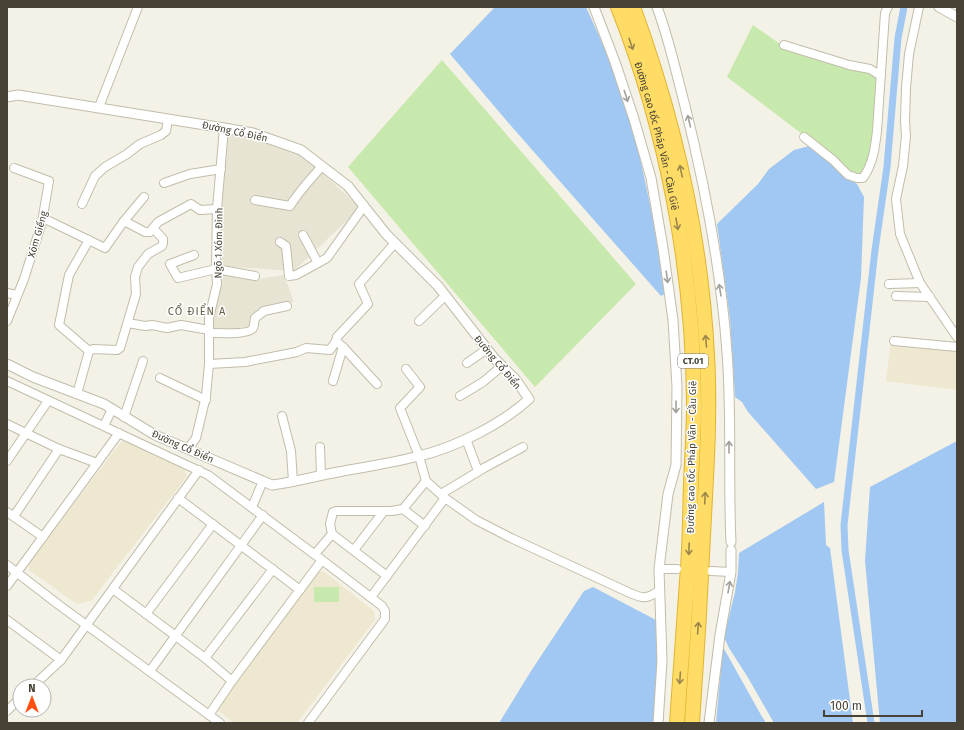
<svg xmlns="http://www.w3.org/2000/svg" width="964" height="730" font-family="'Fira Sans',sans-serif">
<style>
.residential{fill:#e8e4d4}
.education{fill:#ede8cf}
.green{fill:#c8e9ad}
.water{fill:#a0c8f2}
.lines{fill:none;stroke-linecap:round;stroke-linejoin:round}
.canal{stroke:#a0c8f2;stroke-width:7}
.minor-casing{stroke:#c2bdab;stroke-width:10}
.tertiary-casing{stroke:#c2bdab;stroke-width:11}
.motorway-casing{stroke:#e2b431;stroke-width:16}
.minor{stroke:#fff;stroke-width:8}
.tertiary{stroke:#fff;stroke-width:9}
.motorway{stroke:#ffdc66;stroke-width:14}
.oneway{stroke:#9a874b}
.oneway2{stroke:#a3a09a}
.labels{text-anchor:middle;stroke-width:3;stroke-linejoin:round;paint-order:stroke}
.shield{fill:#fff;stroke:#7e7b72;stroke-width:1}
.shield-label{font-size:9px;font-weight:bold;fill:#474235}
.street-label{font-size:10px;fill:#474235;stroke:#fff}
.neighbourhood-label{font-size:11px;letter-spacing:1px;fill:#6a614c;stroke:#fff}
</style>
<rect width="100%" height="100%" fill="#f4f1e6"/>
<g class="residential">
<polygon points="226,134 262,140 308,159 360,208 294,271 219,266"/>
<polygon points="221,274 252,280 284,275 294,302 271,304 255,313 248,327 209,330"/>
</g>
<g class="education">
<polygon points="891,341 955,349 957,351 957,390 886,381"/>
<polygon points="125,441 185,470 187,476 91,601 77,604 29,570 29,562 121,442"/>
<polygon points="323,571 374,611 375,620 297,723 234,723 219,711 218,706 318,572"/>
</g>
<g class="green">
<polygon points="753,25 790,51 866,72 879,79 868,165 862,175 852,172 727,77"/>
<polygon points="442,60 636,284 535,387 348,167"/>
<rect x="314" y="587" width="25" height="15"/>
</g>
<g class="water">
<polygon points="495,7 586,7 612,65 635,134 652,214 665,294 661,296 512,127 450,54"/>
<polygon points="809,146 857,184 864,197 861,278 834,482 816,489 748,412 742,402 735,397 730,319 717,224 758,184 769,169 794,150"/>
<polygon points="957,441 957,723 880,723 865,561 870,487"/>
<polygon points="824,502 826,545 830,548 853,723 774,723 747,676 729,648 724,637 735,592 738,573 739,553"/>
<polygon points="593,587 656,620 659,638 654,723 499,723 531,671 584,591"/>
<polygon points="723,647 761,715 766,723 716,723"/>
</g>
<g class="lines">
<polyline class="canal" points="871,723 845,550 844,525 875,250 887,167 898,38 904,7"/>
<defs>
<g id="minor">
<polyline points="919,7 909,54 906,88 905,121 906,136 903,166 896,199 900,234 920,283 957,337"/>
<polyline points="784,45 849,65 870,69 881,76"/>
<polyline points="99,107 138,7"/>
<path d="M804,137L833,160L848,175L857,178H863C873,164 875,148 877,131L885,13L888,7"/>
<polyline points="164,183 190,174 221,169"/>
<polyline points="144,197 124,221 145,232 150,232 158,222 191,204 200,210 217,209"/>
<path d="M255,200L290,206C299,191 311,179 322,166"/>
<polyline points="82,204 95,176 105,167 127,154 140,144 161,135 166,131 168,119"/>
<polyline points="43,218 105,248 124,221"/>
<polyline points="303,235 318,263"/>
<polyline points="280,242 286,246 289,276 296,275 327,258 364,206"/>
<polyline points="194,255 170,264 178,278 216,269 255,276"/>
<polyline points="889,284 920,283"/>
<polyline points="7,293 17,295"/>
<polyline points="896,296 930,297"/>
<polyline points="7,321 24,279 42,222 49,181 14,168"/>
<polyline points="419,321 445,296"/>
<polyline points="128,323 145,326 152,325 167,328 181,325 209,330"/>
<path d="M209,333C217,333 250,335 253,328C255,325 254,321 255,318L264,311L287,306"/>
<polyline points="336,341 343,347 377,384"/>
<polyline points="894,341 957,347"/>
<polyline points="89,351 59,325 69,275 89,240"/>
<polyline points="467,363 487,349"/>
<polyline points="209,364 245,362 297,352 306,348 330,350 336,341 337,337 368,304 359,284 395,243"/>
<path d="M406,369L420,387L400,408L419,456L426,481L445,498L476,520L511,538L630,593C644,599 646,599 659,591"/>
<polyline points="160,378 206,400"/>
<polyline points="7,381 208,475 322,560 382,606 385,611 385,619 308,723"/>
<polyline points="333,381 343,347"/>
<polyline points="77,394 89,351 93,349 117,350 120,348 136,294 135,277 138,267 148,254 162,246 163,243 163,239 153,228"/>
<polyline points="460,396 483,382 502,366"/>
<polyline points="282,416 291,451 293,482"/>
<polyline points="124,417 143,361"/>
<polyline points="7,424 59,449 97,463"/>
<polyline points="104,426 112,409"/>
<polyline points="466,439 478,471"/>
<polyline points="320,447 321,475"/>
<polyline points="188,449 196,438 206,396 209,364 209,318 217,284 216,269 217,209 224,128"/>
<polyline points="7,461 48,401"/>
<polyline points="441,494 484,468 523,447"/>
<polyline points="178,498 300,590"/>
<polyline points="252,507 263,481"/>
<polyline points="403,509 425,526"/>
<polyline points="7,512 43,537"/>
<polyline points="14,516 59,449"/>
<polyline points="354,550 384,511"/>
<polyline points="315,554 332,534"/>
<polyline points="7,565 59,605 220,723"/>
<polyline points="659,569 677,569"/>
<polyline points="711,571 731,572"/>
<polyline points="387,576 332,534 330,524 333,512 336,511 392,511 403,509 426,481"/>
<polyline points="7,586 119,433"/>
<polyline points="113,589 205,658 232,681"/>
<polyline points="371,597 445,498"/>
<polyline points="146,614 213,524"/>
<polyline points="7,620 61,660"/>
<polyline points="205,658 273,569"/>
<polyline points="150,671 263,515"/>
<polyline points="33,686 61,660 199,470"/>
<polyline points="7,711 20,698"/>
<polyline points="209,715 232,681 322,560"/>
</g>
<g id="tertiary">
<polyline points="594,7 615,62 634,119 651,178 663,248 673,320 677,387 676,465 668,494 659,569 662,661 658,723"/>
<path d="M657,7C669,39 676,72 685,106C705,186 721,270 727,352C732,415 728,479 731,542"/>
<polyline points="939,7 957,17"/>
<path d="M7,97L18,95L224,128L253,133L301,150L348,186L386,234L438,286L494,358L516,380L529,399C502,424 454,448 419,456C392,463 365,467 338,472C316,476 295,482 272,485L155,435L104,404L33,377L7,364"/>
<polyline points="709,723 720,635 731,572 731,550"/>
</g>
<g id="motorway">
<path id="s1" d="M618,7C667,130 694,274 694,406C694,432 692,457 691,483C690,515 690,548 687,581C684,628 680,676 677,723"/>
<path d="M633,7C674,119 701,236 707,355C710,409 707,462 704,516C701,585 697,654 692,723"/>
</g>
</defs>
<use href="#minor" class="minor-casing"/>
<use href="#tertiary" class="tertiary-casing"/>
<use href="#motorway" class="motorway-casing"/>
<use href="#minor" class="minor"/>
<use href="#tertiary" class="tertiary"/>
<use href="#motorway" class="motorway"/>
</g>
<defs><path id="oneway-shaft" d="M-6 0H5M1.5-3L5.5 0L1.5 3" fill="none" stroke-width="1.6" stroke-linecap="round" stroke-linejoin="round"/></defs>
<g class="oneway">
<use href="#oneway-shaft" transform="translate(631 44) rotate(71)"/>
<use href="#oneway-shaft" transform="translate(681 171) rotate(-102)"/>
<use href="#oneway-shaft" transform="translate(677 224) rotate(80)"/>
<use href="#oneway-shaft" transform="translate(706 341) rotate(-95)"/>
<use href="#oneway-shaft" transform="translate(705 498) rotate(-87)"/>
<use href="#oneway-shaft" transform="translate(689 549) rotate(92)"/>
<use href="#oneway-shaft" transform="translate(698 628) rotate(-86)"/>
<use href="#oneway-shaft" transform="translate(680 678) rotate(94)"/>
</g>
<g class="oneway2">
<use href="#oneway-shaft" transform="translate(626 96) rotate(72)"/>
<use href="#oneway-shaft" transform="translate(689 121) rotate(-104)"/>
<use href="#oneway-shaft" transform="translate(667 277) rotate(82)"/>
<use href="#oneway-shaft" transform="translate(720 290) rotate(-99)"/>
<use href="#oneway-shaft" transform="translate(676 407) rotate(91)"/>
<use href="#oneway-shaft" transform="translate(729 447) rotate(-90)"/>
<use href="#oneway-shaft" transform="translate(729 587) rotate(-80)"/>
</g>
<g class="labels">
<rect class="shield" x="678" y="354" width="30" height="14" rx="3"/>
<g class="shield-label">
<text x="693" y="364">CT.01</text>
</g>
<g class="street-label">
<text transform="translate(235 131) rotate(12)" y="4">Đường Cổ Điển</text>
<text dy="4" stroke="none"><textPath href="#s1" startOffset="135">Đường cao tốc Pháp Vân - Cầu Giẽ</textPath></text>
<text transform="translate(37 234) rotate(-74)" y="4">Xóm Giếng</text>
<text transform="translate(218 243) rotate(-89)" y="4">Ngõ 1 Xóm Đình</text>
<text transform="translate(498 362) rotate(50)" y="4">Đường Cổ Điển</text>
<text transform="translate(183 446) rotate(24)" y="4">Đường Cổ Điển</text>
<text transform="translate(691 457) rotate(-89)" y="4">Đường cao tốc Pháp Vân - Cầu Giẽ</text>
</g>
<g class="neighbourhood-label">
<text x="197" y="315">CỔ ĐIỂN A</text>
</g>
</g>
<rect width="964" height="730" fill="none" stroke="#474235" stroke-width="16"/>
<g transform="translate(32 698)"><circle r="19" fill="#ffffff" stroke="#b5b3ae"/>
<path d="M0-3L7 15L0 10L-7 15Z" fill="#ff4e12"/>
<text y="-6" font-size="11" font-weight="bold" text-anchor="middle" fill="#474235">N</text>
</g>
<path d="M824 710v6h98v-6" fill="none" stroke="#474235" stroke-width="2"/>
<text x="830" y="710" font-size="12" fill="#474235" stroke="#ffffff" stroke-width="3" paint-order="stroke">100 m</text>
</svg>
